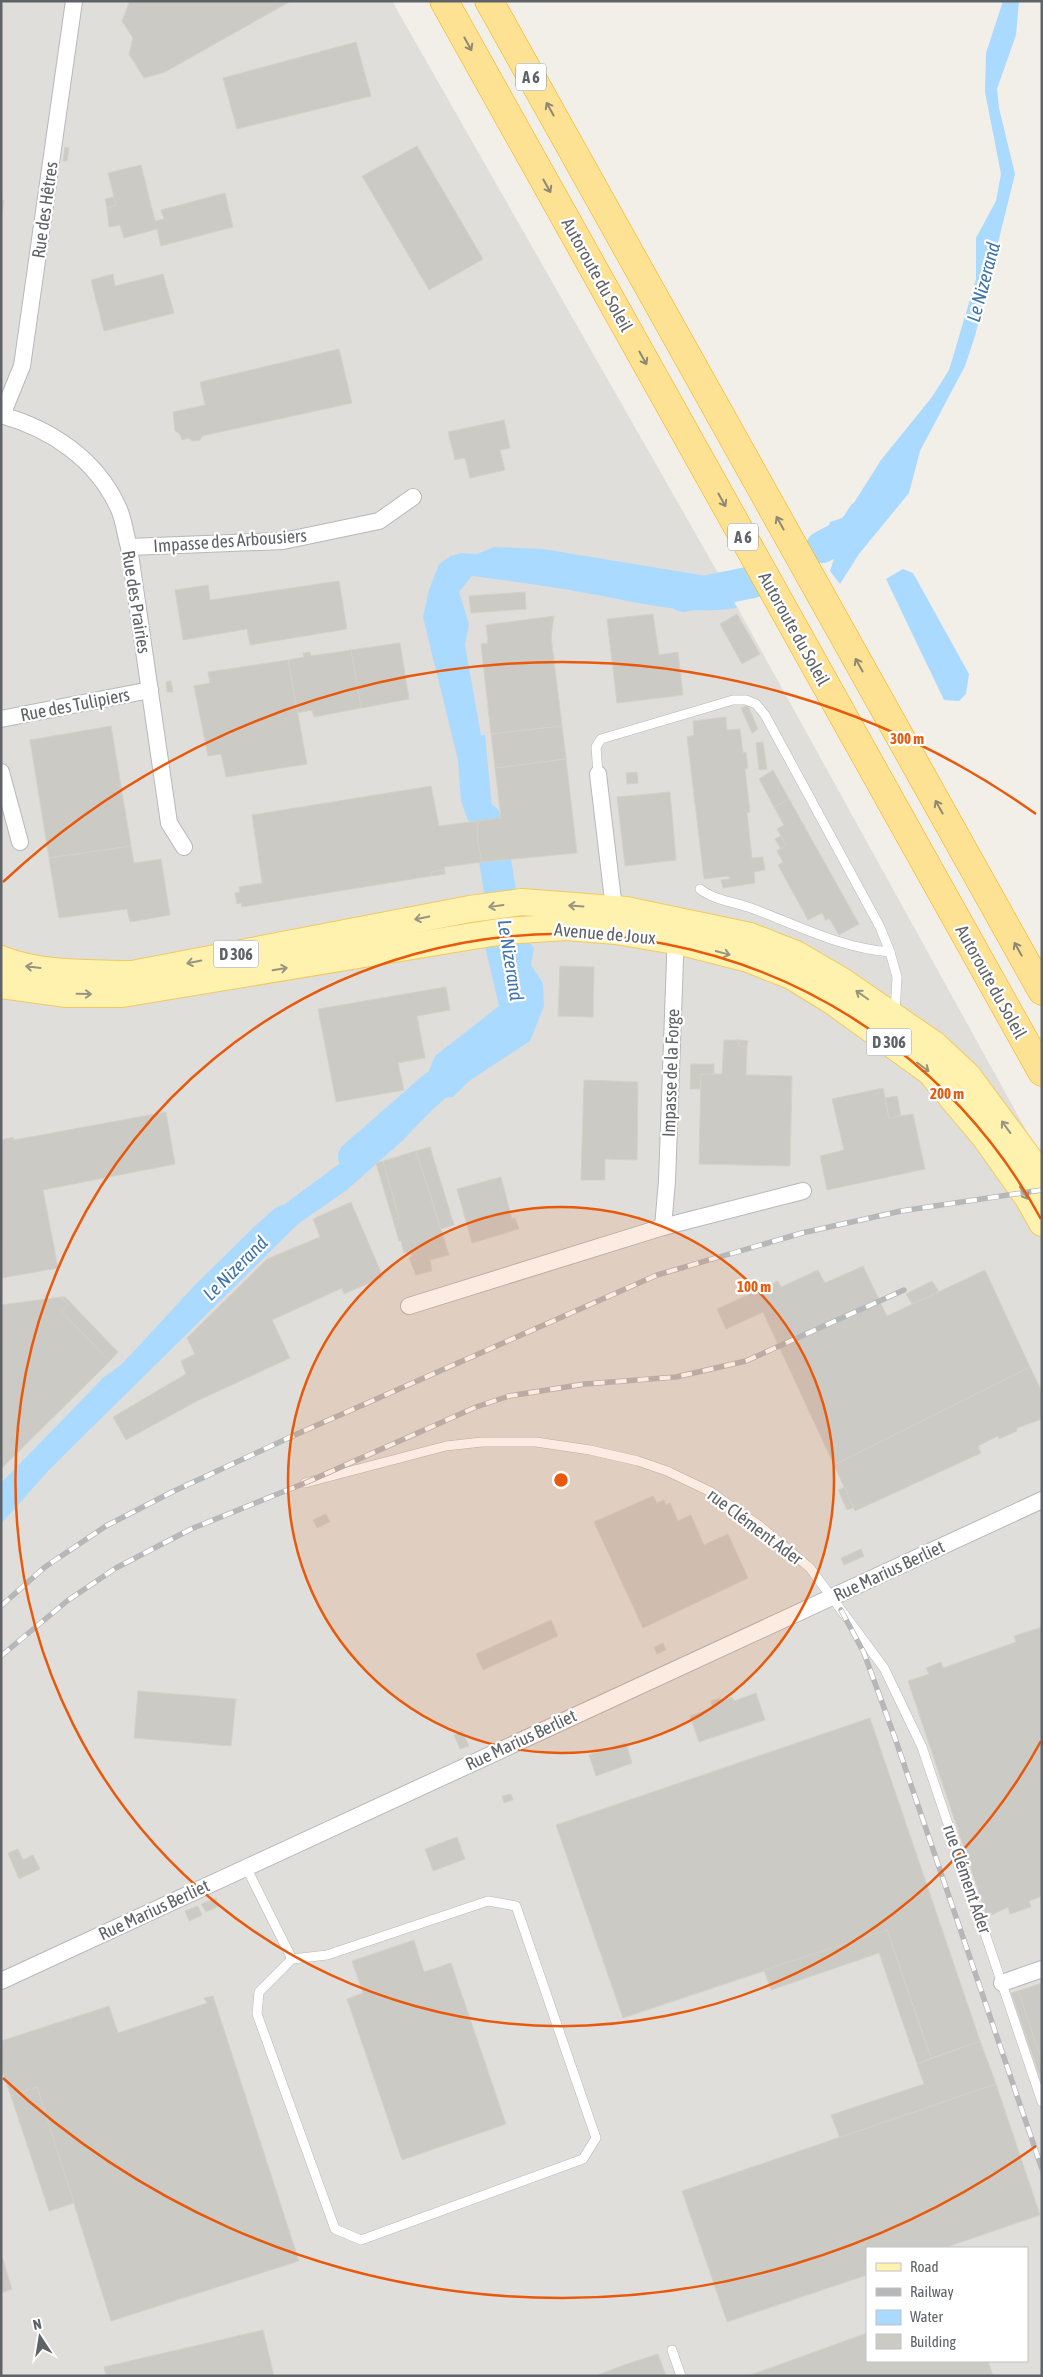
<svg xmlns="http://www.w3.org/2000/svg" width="1043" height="2377" font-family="'Asap Condensed',sans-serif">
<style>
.industrial{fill:#e0deda;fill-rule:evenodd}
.water{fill:#aadaff}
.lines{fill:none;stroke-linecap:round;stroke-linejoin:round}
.river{stroke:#aadaff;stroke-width:32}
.building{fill:#cccac5;stroke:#d6d1c6}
.service-casing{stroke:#b5b8bc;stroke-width:10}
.minor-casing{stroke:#b5b8bc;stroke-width:18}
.primary-casing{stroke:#f2c960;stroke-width:28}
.motorway-casing{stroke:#f9ab00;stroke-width:29}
.service{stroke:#fff;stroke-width:9}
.minor{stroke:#fff;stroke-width:16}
.primary{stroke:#fff2af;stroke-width:26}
.motorway{stroke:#fde293;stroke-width:28}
.rail-casing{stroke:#b6b7b8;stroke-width:5.5}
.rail{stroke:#fff;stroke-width:4;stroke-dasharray:11;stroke-linecap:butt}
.oneway{stroke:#8e8975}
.oneway2{stroke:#979581}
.ring{fill:none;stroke:#e8590c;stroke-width:2.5}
.labels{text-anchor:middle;stroke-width:4.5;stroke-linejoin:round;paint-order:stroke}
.shield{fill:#fff;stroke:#8f9295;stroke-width:1}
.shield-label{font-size:16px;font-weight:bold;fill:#5f6368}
.street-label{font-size:18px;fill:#5f6368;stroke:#fff}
.water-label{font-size:19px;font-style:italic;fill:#4174aa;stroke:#fff}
.centre{fill:#e8590c;stroke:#fff;stroke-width:2.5}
.ring-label{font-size:15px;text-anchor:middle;font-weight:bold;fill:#e8590c;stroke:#fff;stroke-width:4.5;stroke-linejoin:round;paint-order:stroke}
</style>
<rect width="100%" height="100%" fill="#f1efe8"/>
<path class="industrial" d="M1,1H392L730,594L1042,1159V2376H1ZM867,2248H1027V2361H867Z"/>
<g class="water">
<polygon points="1003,1 1019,1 1016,35 997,89 999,108 1015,174 975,336 965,366 920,451 909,493 859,554 840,584 830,571 837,550 826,536 830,522 845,517 881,460 932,397 949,370 953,357 976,279 976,238 996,201 1001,174 985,92 986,53"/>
<path d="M494,547L543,549L701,575L726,588L737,608C686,616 636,602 586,593C548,586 510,581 472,576L459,592L469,624L465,645L481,735H485L493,818L468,821L461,801L458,760L423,617L429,590L439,564L451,556L461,553L477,554Z"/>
<polygon points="903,569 913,573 969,674 966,694 959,701 944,700 886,579"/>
<polygon points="518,930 534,948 531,965 543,983 544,1006 530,1041 469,1081 453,1097 441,1098 428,1108 431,1111 402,1141 347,1190 298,1224 49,1470 1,1524 1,1483 104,1377 121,1365 195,1285 254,1227 275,1208 285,1204 398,1120 421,1090 435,1056 499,1006 483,938"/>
</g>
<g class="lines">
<g class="river">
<polyline points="822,547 854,530 863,516"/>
<polyline points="683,596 753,582"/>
<polyline points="485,819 493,848 507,935"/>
<polyline points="354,1157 434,1087"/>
</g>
</g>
<g class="building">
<polygon points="127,1 291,1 165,72 144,78 129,54 133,38 122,21 129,3"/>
<polygon points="356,42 371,96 237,129 223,78"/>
<polygon points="417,146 483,259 429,290 362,176"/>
<polygon points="65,147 69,148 67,161 63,161"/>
<polygon points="141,165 155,221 164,219 161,210 225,193 233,227 161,246 157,229 124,238 120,225 109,227 107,208 116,205 108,173"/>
<polygon points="114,197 116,205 107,208 105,199"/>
<polygon points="4,200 1,219 1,201"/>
<polygon points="113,274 115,286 163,274 174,313 104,331 91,280"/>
<polygon points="339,349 352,403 202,436 200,440 192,441 189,438 182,440 180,434 175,431 173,412 205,405 200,382"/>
<polygon points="504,420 510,448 500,450 505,470 470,478 465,458 455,460 448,432"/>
<polygon points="339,581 347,629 250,645 247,629 183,640 175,590 208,585 210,600"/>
<polygon points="525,592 526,609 471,613 469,596"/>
<polygon points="653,614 659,655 678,652 683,695 617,703 607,619"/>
<polygon points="737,614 760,654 742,664 720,624"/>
<polygon points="554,616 551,637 562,726 491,734 481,644 488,643 486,625"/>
<polygon points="400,643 409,699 361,708 351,650"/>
<polygon points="351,650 361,708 314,717 312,710 297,713 288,660 304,657 303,653 310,652 311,656"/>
<polygon points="288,660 307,764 226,777 221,754 208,756 194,686 210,683 208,672"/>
<polygon points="171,681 173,692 167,692 166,682"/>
<polygon points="748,706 758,729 752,733 741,708"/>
<polygon points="726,717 727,730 740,729 743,753 746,752 748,768 745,769 750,812 747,813 752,858 763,857 765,870 754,872 755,883 723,888 721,880 730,879 729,876 704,879 687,737 694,735 693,721"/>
<polygon points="111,726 131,846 49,858 30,740"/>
<polygon points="562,726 566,759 495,768 491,734"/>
<polygon points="763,742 767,769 759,770 756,743"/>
<polygon points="566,759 577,853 482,862 477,838 478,821 501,818 495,768"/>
<polygon points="773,770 789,799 774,807 759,779"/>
<polygon points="637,772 638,783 627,784 626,773"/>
<polygon points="431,786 439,826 478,821 477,838 482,862 444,867 445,870 431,872 431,876 242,907 241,903 237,904 235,893 240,892 239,887 262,883 252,815"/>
<polygon points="670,792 676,860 625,866 617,797"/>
<polygon points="789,799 859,924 839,935 829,918 826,921 822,913 808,920 778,865 783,862 777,851 786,845 777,829 784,825 774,807"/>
<polygon points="781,836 786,845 781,849 775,839"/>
<polygon points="131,846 134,863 161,859 170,915 130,922 127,909 59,918 49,858"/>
<polygon points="445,870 445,874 431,876 431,872"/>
<polygon points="560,966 594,967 593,1017 558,1016"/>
<polygon points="446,987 450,1010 417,1016 425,1058 398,1063 404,1090 336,1102 318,1009"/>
<polygon points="724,1040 739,1040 739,1046 747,1047 746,1075 792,1076 790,1166 699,1164 701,1074 722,1074"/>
<polygon points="739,1040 748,1041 747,1047 739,1046"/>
<polygon points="691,1064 714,1064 714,1074 701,1074 700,1089 690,1089"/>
<polygon points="584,1080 638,1082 637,1160 605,1159 605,1180 581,1180"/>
<polygon points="883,1088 889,1118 913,1114 925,1169 827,1190 820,1156 844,1150 832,1099"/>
<polygon points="897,1096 901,1116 889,1118 885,1098"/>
<polygon points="166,1112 175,1164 43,1190 58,1268 2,1278 1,1140 13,1137 14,1140"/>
<polygon points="430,1147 454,1225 441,1229 416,1151"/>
<polygon points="416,1151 449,1255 430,1260 432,1271 416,1275 409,1258 412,1256 411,1252 404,1253 401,1241 399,1241 393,1220 399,1218 383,1161"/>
<polygon points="383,1161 399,1218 393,1220 376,1163"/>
<polygon points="501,1177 512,1219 515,1218 519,1229 472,1243 457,1189"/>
<polygon points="351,1202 383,1277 344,1294 342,1288 272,1320 290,1358 197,1401 126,1440 113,1417 186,1374 181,1361 195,1354 187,1338 267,1259 320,1237 313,1219"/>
<polygon points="863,1266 887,1316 985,1270 1030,1367 834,1465 763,1312 726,1329 717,1309 778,1281 781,1287 818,1270 825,1283"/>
<polygon points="932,1281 939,1292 912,1304 906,1294"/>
<polygon points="61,1297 65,1297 118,1352 110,1361 61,1311 68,1305"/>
<polygon points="61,1297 68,1305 61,1311 110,1361 1,1469 1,1305"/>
<polygon points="1030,1367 1042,1392 1042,1419 1017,1428 1017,1431 999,1439 998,1436 978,1446 981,1453 855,1511 834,1465"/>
<polygon points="845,1487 853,1508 847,1510 838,1490"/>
<polygon points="653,1496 657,1503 664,1500 666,1505 670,1503 678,1521 691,1515 704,1545 728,1534 748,1578 643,1628 594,1522"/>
<polygon points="326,1514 330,1522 317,1528 313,1520"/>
<polygon points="861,1549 864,1556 844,1565 841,1558"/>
<polygon points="551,1620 558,1636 483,1670 476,1654"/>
<polygon points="1042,1627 1042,1896 1029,1901 1031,1907 1010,1914 1008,1907 992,1915 991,1912 986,1914 908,1681 929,1674 926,1668 941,1662 943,1668 1016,1642 1014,1636"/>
<polygon points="663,1643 666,1650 657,1654 654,1647"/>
<polygon points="138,1691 236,1699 231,1746 134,1738"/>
<polygon points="756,1693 765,1720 699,1742 690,1716 713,1708 711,1701 720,1698 721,1702 732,1697 734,1701"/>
<polygon points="870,1718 980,2041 931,2058 887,1930 623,2018 556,1825"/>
<polygon points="462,1731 469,1746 460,1749 454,1735"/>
<polygon points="626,1743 632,1763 596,1776 589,1755"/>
<polygon points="511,1794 513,1800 504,1803 502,1796"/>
<polygon points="457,1837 465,1859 433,1871 425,1849"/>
<polygon points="18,1849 23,1860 33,1855 40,1869 19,1879 8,1853"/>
<polygon points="216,1898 219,1906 206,1912 201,1904"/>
<polygon points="198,1906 202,1915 189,1921 185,1911"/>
<polygon points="887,1930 931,2058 917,2064 879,1953 771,1990 764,1970"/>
<polygon points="414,1940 424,1972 451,1963 506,2124 402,2160 347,1999 363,1993 352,1961"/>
<polygon points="1042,1983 1042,2061 1018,1991"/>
<polygon points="1018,1991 1042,2061 1042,2083 1011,1993"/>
<polygon points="213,1996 299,2261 111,2321 37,2087 11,2096 1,2068 1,2041 109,2006 118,2033 207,2003 204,1998"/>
<polygon points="980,2041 996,2084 840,2138 831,2115 924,2084 917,2064"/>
<polygon points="996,2084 1040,2215 944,2248 867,2248 867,2275 727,2322 682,2191"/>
<polygon points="37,2087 74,2203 49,2211 11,2096"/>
<polygon points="1,2259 3,2259 12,2289 1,2293"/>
<polygon points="263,2330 274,2376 106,2376 104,2367"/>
<polygon points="867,2333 867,2361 988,2361 993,2376 748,2376"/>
<polygon points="658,2354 666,2376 595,2376 624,2365"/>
</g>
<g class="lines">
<defs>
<g id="service">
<polyline points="598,774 596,747 601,739 733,700 746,700 756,704 765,715 880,927 890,952 897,977 895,1013"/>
<path d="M700,889C714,900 734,902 751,908C797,925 840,948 890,952"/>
<polyline points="305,1483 446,1446 482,1442 536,1442 590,1450 638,1461 667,1471 709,1491 760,1526 810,1568 884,1668 922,1747 1042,2102"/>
<polyline points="246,1867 292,1959"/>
<polygon points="488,1901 516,1906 596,2138 583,2159 361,2240 335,2229 257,2014 259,1992 292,1959 327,1955"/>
<polyline points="672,2350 681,2376"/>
</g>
<g id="minor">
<path d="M1,415C51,429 96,459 118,507C124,519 125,534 129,547L169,823L184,847"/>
<polyline points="2,415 22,366 74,1"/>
<polyline points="129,547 283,541 379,521 413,497"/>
<polyline points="1,719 150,690"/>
<polyline points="1,772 20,842"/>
<polyline points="598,774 615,917"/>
<polyline points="663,1227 667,1181 676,932"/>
<polyline points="409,1306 663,1227 803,1191"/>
<polyline points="1,1981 1042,1500"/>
<polyline points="1002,1983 1042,1969"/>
</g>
<g id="primary">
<path d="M1,959C41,975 89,973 132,974L470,909L522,902L626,910L750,936L796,954L842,981L935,1045L968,1076L1028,1157L1042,1183"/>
<polyline points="1,985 65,994 122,994 473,936 505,931 566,927 616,931 681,942 748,959 791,976 832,1001 930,1072 984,1136 1028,1198 1042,1223"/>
</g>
<g id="motorway">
<polyline points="444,1 1042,1072"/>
<polyline points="489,1 1042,991"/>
</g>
</defs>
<use href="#service" class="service-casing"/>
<use href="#minor" class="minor-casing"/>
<use href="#primary" class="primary-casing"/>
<use href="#motorway" class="motorway-casing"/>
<use href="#service" class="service"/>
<use href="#minor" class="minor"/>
<use href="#primary" class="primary"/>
<use href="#motorway" class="motorway"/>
<defs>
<g id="rail">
<polyline points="1,1606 45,1567 106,1526 172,1492 297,1434 657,1275 802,1233 901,1211 1042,1190"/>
<polyline points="841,1610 864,1653 895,1738 1042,2169"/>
<polyline points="1,1656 67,1601 116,1568 191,1529 305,1483 476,1407 509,1396 585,1384 676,1377 746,1361 904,1290"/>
</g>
</defs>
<use href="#rail" class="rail-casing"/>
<use href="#rail" class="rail"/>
</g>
<defs><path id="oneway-shaft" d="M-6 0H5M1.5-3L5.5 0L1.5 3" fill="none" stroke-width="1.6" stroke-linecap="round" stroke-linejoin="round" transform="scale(1.25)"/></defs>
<g class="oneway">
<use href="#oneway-shaft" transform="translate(468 44) rotate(61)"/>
<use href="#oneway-shaft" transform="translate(550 109) rotate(-119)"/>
<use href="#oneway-shaft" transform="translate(547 186) rotate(61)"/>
<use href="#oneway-shaft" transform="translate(643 358) rotate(61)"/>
<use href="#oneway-shaft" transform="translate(722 500) rotate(61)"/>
<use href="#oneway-shaft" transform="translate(780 523) rotate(-119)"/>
<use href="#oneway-shaft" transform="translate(859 665) rotate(-119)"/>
<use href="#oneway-shaft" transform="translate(939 807) rotate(-119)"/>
<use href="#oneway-shaft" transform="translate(1018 949) rotate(-119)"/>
</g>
<g class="oneway2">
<use href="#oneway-shaft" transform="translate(496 906) rotate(172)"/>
<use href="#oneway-shaft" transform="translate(576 906) rotate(-176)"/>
<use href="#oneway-shaft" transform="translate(422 918) rotate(169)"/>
<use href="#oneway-shaft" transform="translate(723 953) rotate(15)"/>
<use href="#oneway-shaft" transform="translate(194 962) rotate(169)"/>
<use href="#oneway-shaft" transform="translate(33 967) rotate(-173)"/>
<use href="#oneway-shaft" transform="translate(280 969) rotate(-10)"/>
<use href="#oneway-shaft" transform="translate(84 994) rotate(1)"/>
<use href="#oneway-shaft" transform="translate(862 995) rotate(-145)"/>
<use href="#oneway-shaft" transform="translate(923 1067) rotate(37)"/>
<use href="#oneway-shaft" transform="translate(1006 1127) rotate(-126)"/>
<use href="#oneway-shaft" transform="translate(1024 1193) rotate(56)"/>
</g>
<circle cx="561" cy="1480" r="273" fill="#e8590c" fill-opacity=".12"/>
<g class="ring">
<circle cx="561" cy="1480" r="273"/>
<path d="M1041 1741A546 546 0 1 1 1041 1219"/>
<path d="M1036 2146A818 818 0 0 1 3 2078M3 882A818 818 0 0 1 1036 814"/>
</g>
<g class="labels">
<g class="shield">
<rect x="516" y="63.5" width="30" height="27" rx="4"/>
<rect x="728" y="523.5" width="30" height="27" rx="4"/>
<rect x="213.5" y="940.5" width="45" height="27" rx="4"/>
<rect x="866.5" y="1028.5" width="45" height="27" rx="4"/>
</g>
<g class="shield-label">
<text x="531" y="83">A 6</text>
<text x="743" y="543">A 6</text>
<text x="236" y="960">D 306</text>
<text x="889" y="1048">D 306</text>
</g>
<g class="street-label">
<text transform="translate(45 210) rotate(-82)" y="6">Rue des Hêtres</text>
<text transform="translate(597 275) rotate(61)" y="6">Autoroute du Soleil</text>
<text transform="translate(230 541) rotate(-4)" y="6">Impasse des Arbousiers</text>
<text transform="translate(136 602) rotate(81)" y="6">Rue des Prairies</text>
<text transform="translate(794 629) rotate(61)" y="6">Autoroute du Soleil</text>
<text transform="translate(75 705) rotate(-11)" y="6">Rue des Tulipiers</text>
<text transform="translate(605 934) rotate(5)" y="6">Avenue de Joux</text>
<text transform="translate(991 982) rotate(61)" y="6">Autoroute du Soleil</text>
<text transform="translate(671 1073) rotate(-88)" y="6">Impasse de la Forge</text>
<text transform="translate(755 1527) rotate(37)" y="6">rue Clément Ader</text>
<text transform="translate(889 1571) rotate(-25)" y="6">Rue Marius Berliet</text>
<text transform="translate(521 1740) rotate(-25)" y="6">Rue Marius Berliet</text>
<text transform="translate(967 1879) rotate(71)" y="6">rue Clément Ader</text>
<text transform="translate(154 1910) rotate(-25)" y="6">Rue Marius Berliet</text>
</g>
<g class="water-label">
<text transform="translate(983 282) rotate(-75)" y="7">Le Nizerand</text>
<text transform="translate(511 960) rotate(81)" y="7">Le Nizerand</text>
<text transform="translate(235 1268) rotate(-45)" y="7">Le Nizerand</text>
</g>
</g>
<circle cx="561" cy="1480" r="8" class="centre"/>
<g class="ring-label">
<text x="907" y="744">300 m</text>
<text x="947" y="1099">200 m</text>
<text x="754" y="1292">100 m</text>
</g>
<rect width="1043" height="2377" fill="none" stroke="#5f6368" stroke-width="5"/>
<rect x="866" y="2247" width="162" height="115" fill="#ffffff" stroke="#bfc1c3"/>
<rect x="876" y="2263" width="25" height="8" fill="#fff2af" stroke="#bfc1c3"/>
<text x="910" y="2272" font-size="15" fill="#5f6368">Road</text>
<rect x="876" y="2288" width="25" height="8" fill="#b6b7b8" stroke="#bfc1c3"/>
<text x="910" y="2297" font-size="15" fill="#5f6368">Railway</text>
<rect x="876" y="2310" width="25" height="15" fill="#aadaff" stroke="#bfc1c3"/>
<text x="910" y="2322" font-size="15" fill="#5f6368">Water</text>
<rect x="876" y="2334" width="25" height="15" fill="#cccac5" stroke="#bfc1c3"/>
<text x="910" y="2347" font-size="15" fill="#5f6368">Building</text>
<g transform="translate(40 2337) rotate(348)" stroke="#ffffff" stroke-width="4" paint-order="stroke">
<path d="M0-4L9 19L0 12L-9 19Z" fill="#5f6368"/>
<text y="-8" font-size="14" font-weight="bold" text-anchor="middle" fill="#5f6368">N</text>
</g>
</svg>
